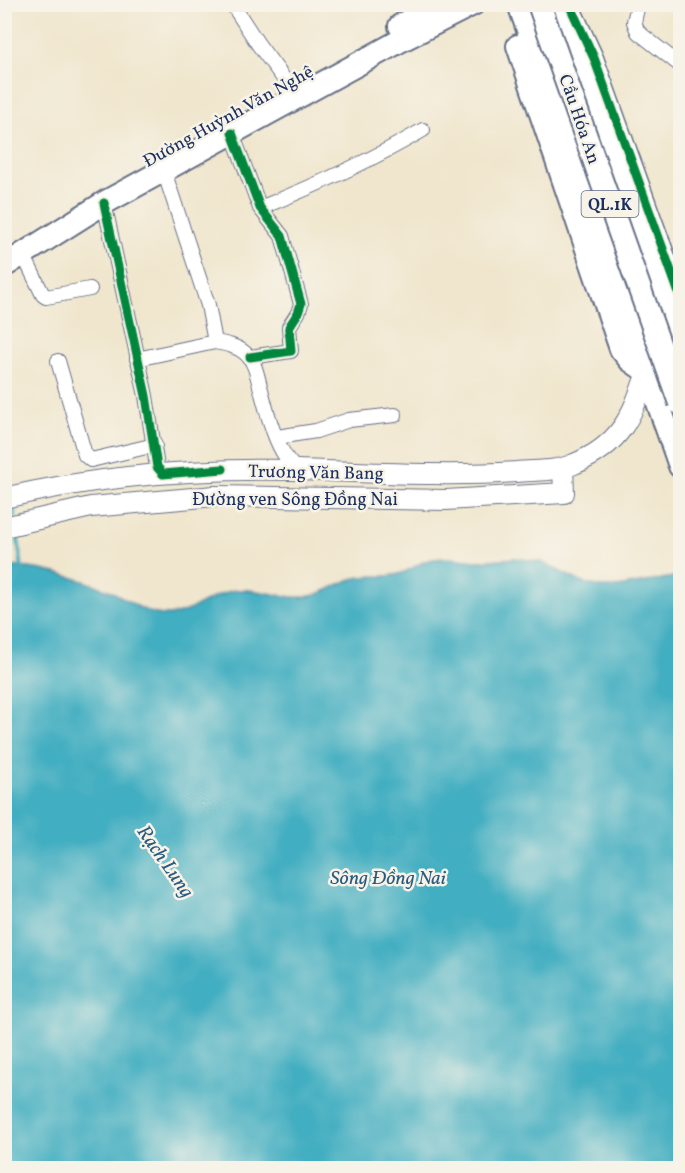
<svg xmlns="http://www.w3.org/2000/svg" width="685" height="1173" font-family="Vollkorn,serif">
<style>
.water{fill:#43aec1;stroke:#2f6e90;stroke-width:1.5}
.lines{fill:none;stroke-linecap:round;stroke-linejoin:round}
.stream{stroke:#43aec1;stroke-width:4}
.minor-casing{stroke:#666f85;stroke-width:16}
.tertiary-casing{stroke:#666f85;stroke-width:21}
.secondary-casing{stroke:#666f85;stroke-width:22}
.primary-casing{stroke:#666f85;stroke-width:26}
.minor{stroke:#fff;stroke-width:14}
.tertiary{stroke:#fff;stroke-width:18}
.secondary{stroke:#fff;stroke-width:20}
.primary{stroke:#fff;stroke-width:22}
.primary-bridge-casing{stroke:#666f85;stroke-width:26;stroke-linecap:butt}
.primary-bridge{stroke:#fff;stroke-width:22}
.cycleway-casing{stroke:#f7f3e8;stroke-width:13}
.cycleway{stroke:#00873e;stroke-width:9}
.labels{text-anchor:middle;stroke-width:5;stroke-linejoin:round;paint-order:stroke}
.shield{fill:#f7f3e8;stroke:#5d6a87;stroke-width:1.5}
.shield-label{font-size:16px;font-weight:bold;fill:#1b2f5e}
.street-label{font-size:18px;fill:#1b2f5e;stroke:#f7f3e8}
.water-label{font-size:20px;font-style:italic;fill:#295b81;stroke:#f7f3e8}
</style>
<rect width="100%" height="100%" fill="#f7f3e8"/>
<filter id="ink" filterUnits="userSpaceOnUse"><feTurbulence type="fractalNoise" baseFrequency=".0167" numOctaves="2"/><feDisplacementMap in="SourceGraphic" scale="12" xChannelSelector="R" yChannelSelector="G"/><feConvolveMatrix kernelMatrix="1 2 1 2 8 2 1 2 1" color-interpolation-filters="sRGB"/></filter>
<filter id="wash" filterUnits="userSpaceOnUse"><feTurbulence type="fractalNoise" baseFrequency=".008" numOctaves="4" result="noise"/><feDisplacementMap in="SourceGraphic" scale="24" xChannelSelector="R" yChannelSelector="G"/><feGaussianBlur stdDeviation="1.35" result="paint"/><feColorMatrix in="noise" values="0 0 0 0 0 0 0 0 0 0 0 0 0 0 0 0 0 1.4 0 .05"/><feComposite in="paint" operator="in"/></filter>
<g filter="url(#wash)">
<rect width="100%" height="100%" fill="#f0e6cd"/>
<path class="water" d="M450,558L476,561L516,558L541,562L581,582L600,587H617L680,576V1168H5V566C40,567 73,576 106,589C126,597 145,616 168,615C192,614 211,594 235,590C259,587 280,599 303,597C321,596 334,586 349,580C364,574 379,578 394,575C405,574 414,567 423,562C432,558 441,558 450,558Z"/>
<g class="lines">
<g class="stream">
<polyline points="4,460 11,492"/>
<polyline points="13,502 15,518"/>
<polyline points="17,532 22,569"/>
</g>
</g>
</g>
<g filter="url(#ink)">
<g class="lines">
<defs>
<g id="minor">
<polyline points="235,4 236,10 258,44 290,87"/>
<polyline points="638,4 634,22 638,32 680,65"/>
<polyline points="232,133 260,208 282,236 301,304 298,313 289,327 291,351 250,357"/>
<polyline points="164,171 208,305 215,342"/>
<polyline points="104,203 146,396 157,467 163,474 170,473"/>
<path d="M260,208C317,185 371,161 423,130"/>
<polyline points="23,254 43,295 46,297 90,289"/>
<path d="M137,359L215,342C226,344 237,346 245,353C255,361 257,375 260,386C267,411 277,459 301,472"/>
<polyline points="58,361 85,455 91,460 155,445"/>
<polyline points="277,437 316,431 349,420 395,415"/>
</g>
<polyline id="tertiary" points="569,4 594,58 680,296"/>
<g id="secondary">
<path d="M4,498C100,475 200,468 298,470C371,472 443,477 516,472C535,470 556,472 574,464C621,445 632,416 647,372"/>
<polyline points="4,527 91,507 215,496 446,500 564,493 563,468"/>
</g>
<g id="primary">
<polyline points="519,4 680,466"/>
<polyline points="555,4 620,175 680,348"/>
<polyline points="400,26 435,4"/>
<polyline points="518,46 621,349 630,360 647,372"/>
<polyline points="4,266 104,203 398,42 473,4"/>
</g>
</defs>
<use href="#minor" class="minor-casing"/>
<use href="#tertiary" class="tertiary-casing"/>
<use href="#secondary" class="secondary-casing"/>
<use href="#primary" class="primary-casing"/>
<use href="#minor" class="minor"/>
<use href="#tertiary" class="tertiary"/>
<use href="#secondary" class="secondary"/>
<use href="#primary" class="primary"/>
<defs>
<polyline id="primary-bridge" points="539,4 680,403"/>
</defs>
<use href="#primary-bridge" class="primary-bridge-casing"/>
<use href="#primary-bridge" class="primary-bridge"/>
<defs>
<g id="cycleway">
<polyline points="569,4 594,58 680,296"/>
<polyline points="232,133 260,208 282,236 301,304 298,313 289,327 291,351 250,357"/>
<polyline points="104,203 146,396 157,467 163,474 223,469"/>
</g>
</defs>
<use href="#cycleway" class="cycleway-casing"/>
<use href="#cycleway" class="cycleway"/>
</g>
</g>
<g class="labels">
<rect class="shield" x="581.5" y="191" width="57" height="26" rx="4.5"/>
<g class="shield-label">
<text x="610" y="210">QL.1K</text>
</g>
<g class="street-label">
<text transform="translate(228 116) rotate(-29)" y="6">Đường Huỳnh Văn Nghệ</text>
<text transform="translate(580 119) rotate(71)" y="6">Cầu Hóa An</text>
<text transform="translate(316 472) rotate(1)" y="6">Trương Văn Bang</text>
<text x="295" y="505">Đường ven Sông Đồng Nai</text>
</g>
<g class="water-label">
<text transform="translate(166 861) rotate(55)" y="7">Rạch Lung</text>
<text x="388" y="884">Sông Đồng Nai</text>
</g>
</g>
<rect width="685" height="1173" fill="none" stroke="#f7f3e8" stroke-width="24"/>
</svg>
